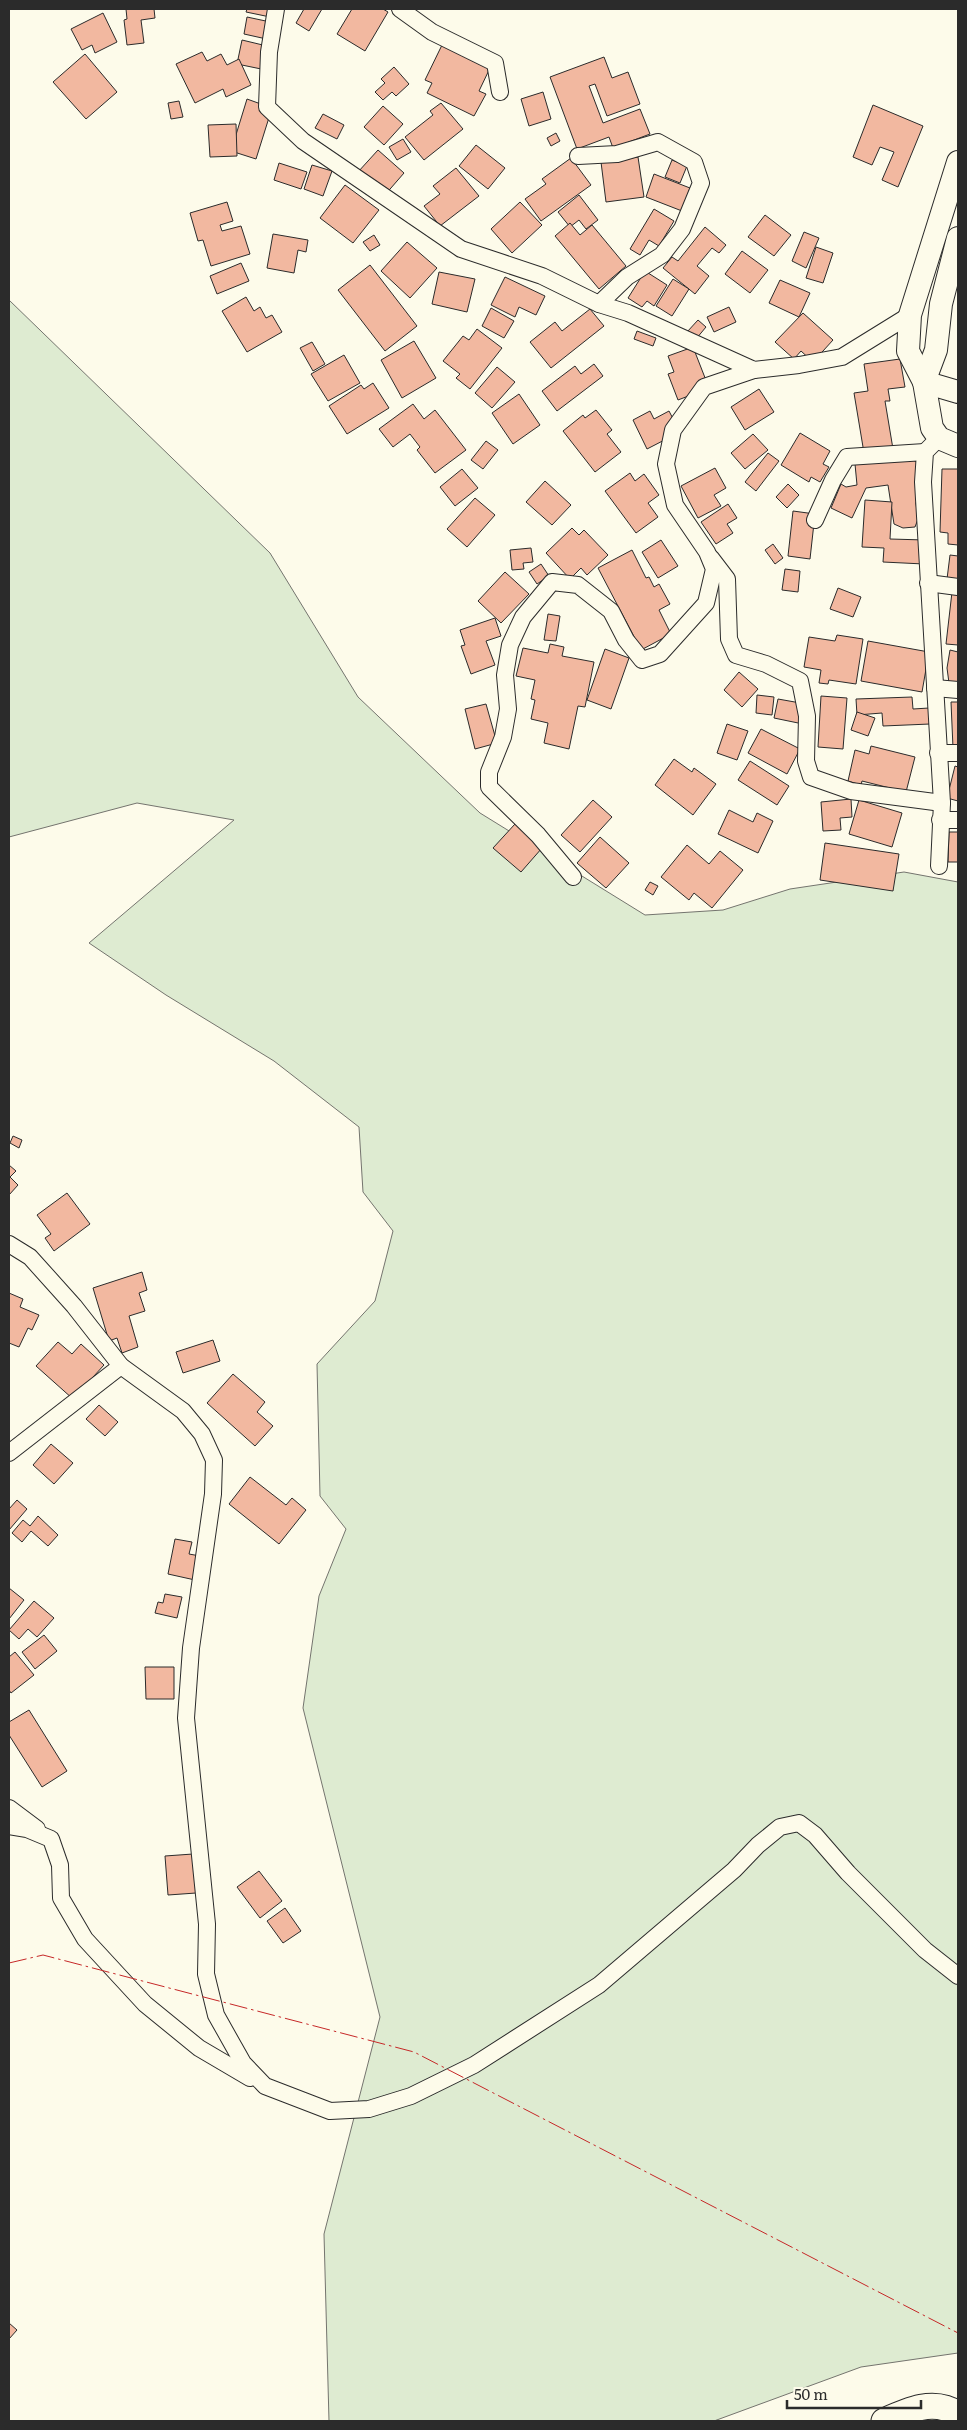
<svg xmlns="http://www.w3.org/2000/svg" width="967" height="2430" font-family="Literata,serif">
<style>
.green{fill:#deebd1;stroke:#74746e}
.building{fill:#f2b8a0;stroke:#2b2b2b}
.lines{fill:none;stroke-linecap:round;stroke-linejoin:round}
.street-casing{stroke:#2b2b2b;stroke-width:18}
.secondary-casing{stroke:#2b2b2b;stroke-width:24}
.primary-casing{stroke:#2b2b2b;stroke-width:27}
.street{stroke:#fdfbea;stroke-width:16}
.secondary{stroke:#fdfbea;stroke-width:22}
.primary{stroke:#fdfbea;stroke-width:25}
.power{stroke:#c62828;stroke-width:1;stroke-dasharray:18 4 2.5 4;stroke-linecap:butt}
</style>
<rect width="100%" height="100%" fill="#fdfbea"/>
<polygon class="green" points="9,300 270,553 358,697 480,813 645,915 723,910 790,889 904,872 958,882 958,2353 861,2367 714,2421 329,2421 324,2234 380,2017 303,1708 319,1596 346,1529 320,1496 317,1364 375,1301 393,1231 363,1192 359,1127 274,1061 166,995 89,943 234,820 137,803 9,837"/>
<g class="building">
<polygon points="126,9 154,9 155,18 141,20 144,43 127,45 124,20 127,19"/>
<polygon points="247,9 277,9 275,18 246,12"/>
<polygon points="304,9 322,9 309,31 296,23"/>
<polygon points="352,9 383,9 388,12 365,51 337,34"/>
<polygon points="103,13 117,42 95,53 92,45 82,50 71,29"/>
<polygon points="247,17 275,23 271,40 244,34"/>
<polygon points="242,40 271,47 266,70 237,64"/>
<polygon points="442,45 490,68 479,91 486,94 474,116 427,93 432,83 425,80"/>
<polygon points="202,52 207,61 221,54 227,65 239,59 251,85 226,97 223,89 195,103 176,64"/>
<polygon points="85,54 117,92 86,119 53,82"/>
<polygon points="604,57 612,78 628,72 640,104 607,116 595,84 589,86 603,123 640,109 650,134 613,148 609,137 577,149 550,77"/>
<polygon points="394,67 409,84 396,96 392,92 383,100 375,92 385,83 381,79"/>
<polygon points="543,92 551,119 529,126 521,99"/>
<polygon points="247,99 272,108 256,159 231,151"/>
<polygon points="179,101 183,117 171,119 168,103"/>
<polygon points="441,103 463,129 424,160 405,137 433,115 430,111"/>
<polygon points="873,105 923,126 898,187 882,180 894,152 880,147 872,165 853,157"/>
<polygon points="383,106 403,124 384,145 364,127"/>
<polygon points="323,114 344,125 337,139 315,128"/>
<polygon points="236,124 237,156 210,157 208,125"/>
<polygon points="556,133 560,141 551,146 547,138"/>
<polygon points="403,139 411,152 397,160 389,147"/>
<polygon points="476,145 505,168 488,189 459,166"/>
<polygon points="378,150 404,173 384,196 358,172"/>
<polygon points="638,157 644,197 606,202 601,162"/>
<polygon points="571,158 591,185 541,221 525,199 546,184 542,179"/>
<polygon points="672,160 687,166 680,183 665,177"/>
<polygon points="279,163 307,172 301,189 274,180"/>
<polygon points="312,165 332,171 323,196 304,189"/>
<polygon points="456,168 479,196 440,226 424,206 440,194 433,186"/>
<polygon points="654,174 690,188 682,211 646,197"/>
<polygon points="345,185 379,210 353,243 320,218"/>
<polygon points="579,195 598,220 586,229 579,220 570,227 558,212"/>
<polygon points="227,202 233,221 220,225 222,231 241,226 250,254 211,266 203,240 198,241 190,213"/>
<polygon points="520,202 542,225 512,253 491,229"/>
<polygon points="654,209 674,221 659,246 649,240 640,255 630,249"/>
<polygon points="765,215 791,235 774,256 748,237"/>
<polygon points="570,223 580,235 592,225 626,266 599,289 555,236"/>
<polygon points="705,227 726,245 719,253 712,248 697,266 709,276 695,294 663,268 672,257 678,261"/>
<polygon points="804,232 819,238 806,268 792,261"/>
<polygon points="273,234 308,240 306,252 298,250 294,273 267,268"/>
<polygon points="374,235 380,245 370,251 363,242"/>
<polygon points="407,242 437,268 410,298 381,271"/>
<polygon points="816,247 833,253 823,283 806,278"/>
<polygon points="742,251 768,270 750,293 725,274"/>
<polygon points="241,263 249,281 217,294 210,276"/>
<polygon points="370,265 417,326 385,351 338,290"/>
<polygon points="645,271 667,285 654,306 647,301 642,307 628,298"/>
<polygon points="439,272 475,279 467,312 432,304"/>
<polygon points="505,277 545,296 536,315 519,307 515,317 491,305"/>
<polygon points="673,279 689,289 672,316 656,306"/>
<polygon points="780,280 810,293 799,317 769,303"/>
<polygon points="246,297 254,311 260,307 266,318 272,315 282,332 247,352 222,311"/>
<polygon points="729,307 736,322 714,332 707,317"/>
<polygon points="491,308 514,321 504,338 482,326"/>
<polygon points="590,309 604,326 551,368 530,342 555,322 562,331"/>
<polygon points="803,313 833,340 813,362 801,351 794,359 775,342"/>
<polygon points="698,320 706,327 696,339 687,332"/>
<polygon points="477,329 502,348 470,389 456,378 460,374 443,361 463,336 469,340"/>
<polygon points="637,331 656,338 653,346 634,339"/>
<polygon points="414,341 436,378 402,398 381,360"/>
<polygon points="312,342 325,364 313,371 300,348"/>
<polygon points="693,347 709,388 678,400 668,374 674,372 668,356"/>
<polygon points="344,355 360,383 328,401 311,374"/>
<polygon points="900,359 905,387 888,389 890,401 885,401 893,449 864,453 854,393 868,391 864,364"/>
<polygon points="594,364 603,376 557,411 542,391 575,366 581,374"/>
<polygon points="497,367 515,382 492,408 475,393"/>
<polygon points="373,383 389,408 347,434 329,406 361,385 364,389"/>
<polygon points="759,389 774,412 745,430 731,407"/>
<polygon points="519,394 540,425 513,444 492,413"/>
<polygon points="413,404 424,419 435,410 466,450 435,473 417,450 420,447 410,434 393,447 379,429"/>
<polygon points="596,410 612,430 607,434 621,452 595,472 563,431 583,415 585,418"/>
<polygon points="650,411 654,419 669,411 680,432 647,449 633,420"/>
<polygon points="800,433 830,451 823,464 829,467 820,482 811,477 809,482 781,465"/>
<polygon points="753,434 768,450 745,469 731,453"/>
<polygon points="486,441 498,450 483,469 471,460"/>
<polygon points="768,453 779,461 756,491 745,482"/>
<polygon points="907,457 917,462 921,492 916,503 918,519 915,527 903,528 894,524 888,485 866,488 852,518 831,508 841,484 846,487 857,485 855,464"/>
<polygon points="715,468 726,488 714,495 721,506 698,518 681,486"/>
<polygon points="462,469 478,488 455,506 440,487"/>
<polygon points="942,469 958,469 958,545 948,544 948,533 940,532"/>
<polygon points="630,473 635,481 644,474 659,495 648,503 658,517 636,533 605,491"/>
<polygon points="545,481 571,505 552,525 526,502"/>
<polygon points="788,484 799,495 787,508 776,497"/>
<polygon points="475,498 495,515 467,547 447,529"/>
<polygon points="865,500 892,502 890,539 925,540 924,564 883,562 884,548 862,547"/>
<polygon points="728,504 737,518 727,524 733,533 716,544 701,522"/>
<polygon points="793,511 815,514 810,559 788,556"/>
<polygon points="572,528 579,535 584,530 608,555 587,575 581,568 570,579 546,553"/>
<polygon points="661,540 678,566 658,578 642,552"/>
<polygon points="773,544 783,558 775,564 765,550"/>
<polygon points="531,548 533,562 523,563 524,569 512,570 510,550"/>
<polygon points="632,550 646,578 649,577 654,587 659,584 670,604 659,610 671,634 641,650 598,568"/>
<polygon points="950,555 958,556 958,581 947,579"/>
<polygon points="541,564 549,576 537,584 529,572"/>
<polygon points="785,569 800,571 798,592 782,590"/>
<polygon points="505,572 529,594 501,623 478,601"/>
<polygon points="838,588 861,597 853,617 830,609"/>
<polygon points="952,592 958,593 958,645 946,644"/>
<polygon points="548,614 560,616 556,641 544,640"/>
<polygon points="495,618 501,636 486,641 495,665 471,674 461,646 465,645 460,630"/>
<polygon points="837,635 863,639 856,684 829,680 828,684 819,683 821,670 804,667 809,637 835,641"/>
<polygon points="868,641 929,652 922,692 861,681"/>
<polygon points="550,644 564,647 562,656 594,662 585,707 578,706 569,749 544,743 548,723 531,719 535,700 531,699 535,680 516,676 523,648 548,653"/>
<polygon points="605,649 629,658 611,709 587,700"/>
<polygon points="950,650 958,652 958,684 949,683 947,668"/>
<polygon points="739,672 758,689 742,707 724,690"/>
<polygon points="757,695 774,697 772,715 756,713"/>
<polygon points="821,696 847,698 843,749 818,747"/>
<polygon points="912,697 913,709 929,708 930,724 883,726 882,713 857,715 856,699"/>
<polygon points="778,699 806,704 803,724 774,718"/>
<polygon points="951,702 958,702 958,748 953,748"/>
<polygon points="486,704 497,743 475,749 465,709"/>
<polygon points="857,712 875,718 868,736 851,730"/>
<polygon points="727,724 748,731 737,760 717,753"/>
<polygon points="761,729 800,749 787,774 748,753"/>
<polygon points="871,746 915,757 906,792 862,781 861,785 848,781 855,750 869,754"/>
<polygon points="674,759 692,772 694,768 716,784 693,815 655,785"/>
<polygon points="750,761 789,786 777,805 738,780"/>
<polygon points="955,766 958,767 958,801 947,798"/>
<polygon points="851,799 852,817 840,818 841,830 823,831 821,802"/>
<polygon points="593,800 612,817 580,852 561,835"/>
<polygon points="859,800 902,813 892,847 849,834"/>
<polygon points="729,810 753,822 757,813 773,821 758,853 718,834"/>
<polygon points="515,824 542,848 521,872 493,848"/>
<polygon points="949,832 958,832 958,862 948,862"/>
<polygon points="600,837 629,863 606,888 577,863"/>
<polygon points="825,843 899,854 893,891 820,880"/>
<polygon points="687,845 709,864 720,851 743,870 712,908 694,893 689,900 661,877"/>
<polygon points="650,882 658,886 653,895 645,890"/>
<polygon points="13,1136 22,1140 19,1148 10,1143"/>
<polygon points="9,1165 16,1171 10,1177 18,1185 9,1195"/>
<polygon points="67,1193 90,1224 54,1251 45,1238 51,1234 37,1215"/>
<polygon points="142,1272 147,1290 139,1293 145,1311 129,1316 138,1347 122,1353 117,1338 109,1341 93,1288"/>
<polygon points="9,1293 23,1299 20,1307 39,1315 32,1330 28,1328 19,1347 9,1343"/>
<polygon points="213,1340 220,1361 183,1373 176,1352"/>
<polygon points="58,1342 72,1354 81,1344 104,1365 73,1399 36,1366"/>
<polygon points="233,1374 265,1402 257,1412 273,1426 255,1446 207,1403"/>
<polygon points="99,1405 118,1422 105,1436 86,1419"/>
<polygon points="51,1444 73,1463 54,1484 33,1465"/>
<polygon points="250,1477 286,1505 292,1498 306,1510 279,1544 229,1504"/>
<polygon points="17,1500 27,1509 9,1530 9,1509"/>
<polygon points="38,1516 58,1535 48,1546 31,1531 22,1542 12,1533 23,1520 30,1526"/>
<polygon points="175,1539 192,1542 189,1554 200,1556 195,1580 168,1574"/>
<polygon points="9,1588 24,1600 9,1619"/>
<polygon points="165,1594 182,1597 177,1618 155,1613 158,1602 163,1603"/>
<polygon points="34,1601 54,1618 37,1637 28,1629 19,1639 9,1630"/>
<polygon points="44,1635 57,1651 35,1669 22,1652"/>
<polygon points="15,1652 34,1675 11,1693 9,1690 9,1657"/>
<polygon points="145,1667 174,1667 174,1699 146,1699"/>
<polygon points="29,1710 67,1771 42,1787 9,1735 9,1722"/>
<polygon points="193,1854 196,1893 168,1895 165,1856"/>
<polygon points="259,1871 282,1901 260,1918 237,1887"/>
<polygon points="285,1908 301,1931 283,1943 267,1921"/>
<polygon points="9,2323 17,2330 9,2339"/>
</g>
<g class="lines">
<defs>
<g id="street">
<polyline points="276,9 269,52 267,107 303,141 461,249 542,276 599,304 628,313 754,370 799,365 842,357 910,315"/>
<polyline points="400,9 432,32 495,63 500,92"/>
<polyline points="578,156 617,154 658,142 694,162 701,183 682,229 662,255 627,277 599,304"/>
<polyline points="939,438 925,452 923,482 942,803 939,866"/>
<polyline points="815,520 833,480 847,457 925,452"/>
<polyline points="711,558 727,579 729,639 736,655 766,664 800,681 807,716 806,761 811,777 851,791 942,803"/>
<polyline points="928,583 958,587"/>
<polyline points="935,688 958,690"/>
<polyline points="938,753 958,753"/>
<polyline points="940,820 958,820"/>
<polyline points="573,877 538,835 489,787 489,772 503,737 508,709 505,675 510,645 523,617 552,582 578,585 611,611 626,640 642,660 660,654 706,603 714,569 707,552 675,505 666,464 673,430 704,387 754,370"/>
<polyline points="9,1244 30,1257 74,1306 121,1366 183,1411 202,1434 214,1460 213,1494 191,1648 186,1718 207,1924 206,1974 216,2015 243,2063 265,2086 330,2111 369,2109 411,2096 474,2065 599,1985 734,1870 758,1845 780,1827 799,1823 815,1835 848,1873 925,1950 958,1976"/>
<polyline points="9,1453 121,1366"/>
<polyline points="9,1808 37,1829"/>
<polyline points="9,1826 27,1829 51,1839 60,1865 61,1898 85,1939 145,2004 199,2048 250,2078"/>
</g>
<g id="secondary">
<polyline points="958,162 910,315 908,351 924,382 932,428 939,438 958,446"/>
<polyline points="924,382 936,350 941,304 958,238"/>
<polyline points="924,382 958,392"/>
</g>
<path id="primary" d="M884,2421C908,2410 934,2398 958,2414"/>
</defs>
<use href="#street" class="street-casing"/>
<use href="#secondary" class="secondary-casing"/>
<use href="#primary" class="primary-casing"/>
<use href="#street" class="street"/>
<use href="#secondary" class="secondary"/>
<use href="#primary" class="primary"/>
<polyline class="power" points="9,1963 43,1955 414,2052 958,2333"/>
</g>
<rect width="967" height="2430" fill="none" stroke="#2b2b2b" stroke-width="20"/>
<path d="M787 2400v8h134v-8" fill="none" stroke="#2b2b2b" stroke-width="2.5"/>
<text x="794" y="2400" font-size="15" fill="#2b2b2b" stroke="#fdfbea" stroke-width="4" paint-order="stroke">50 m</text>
</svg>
